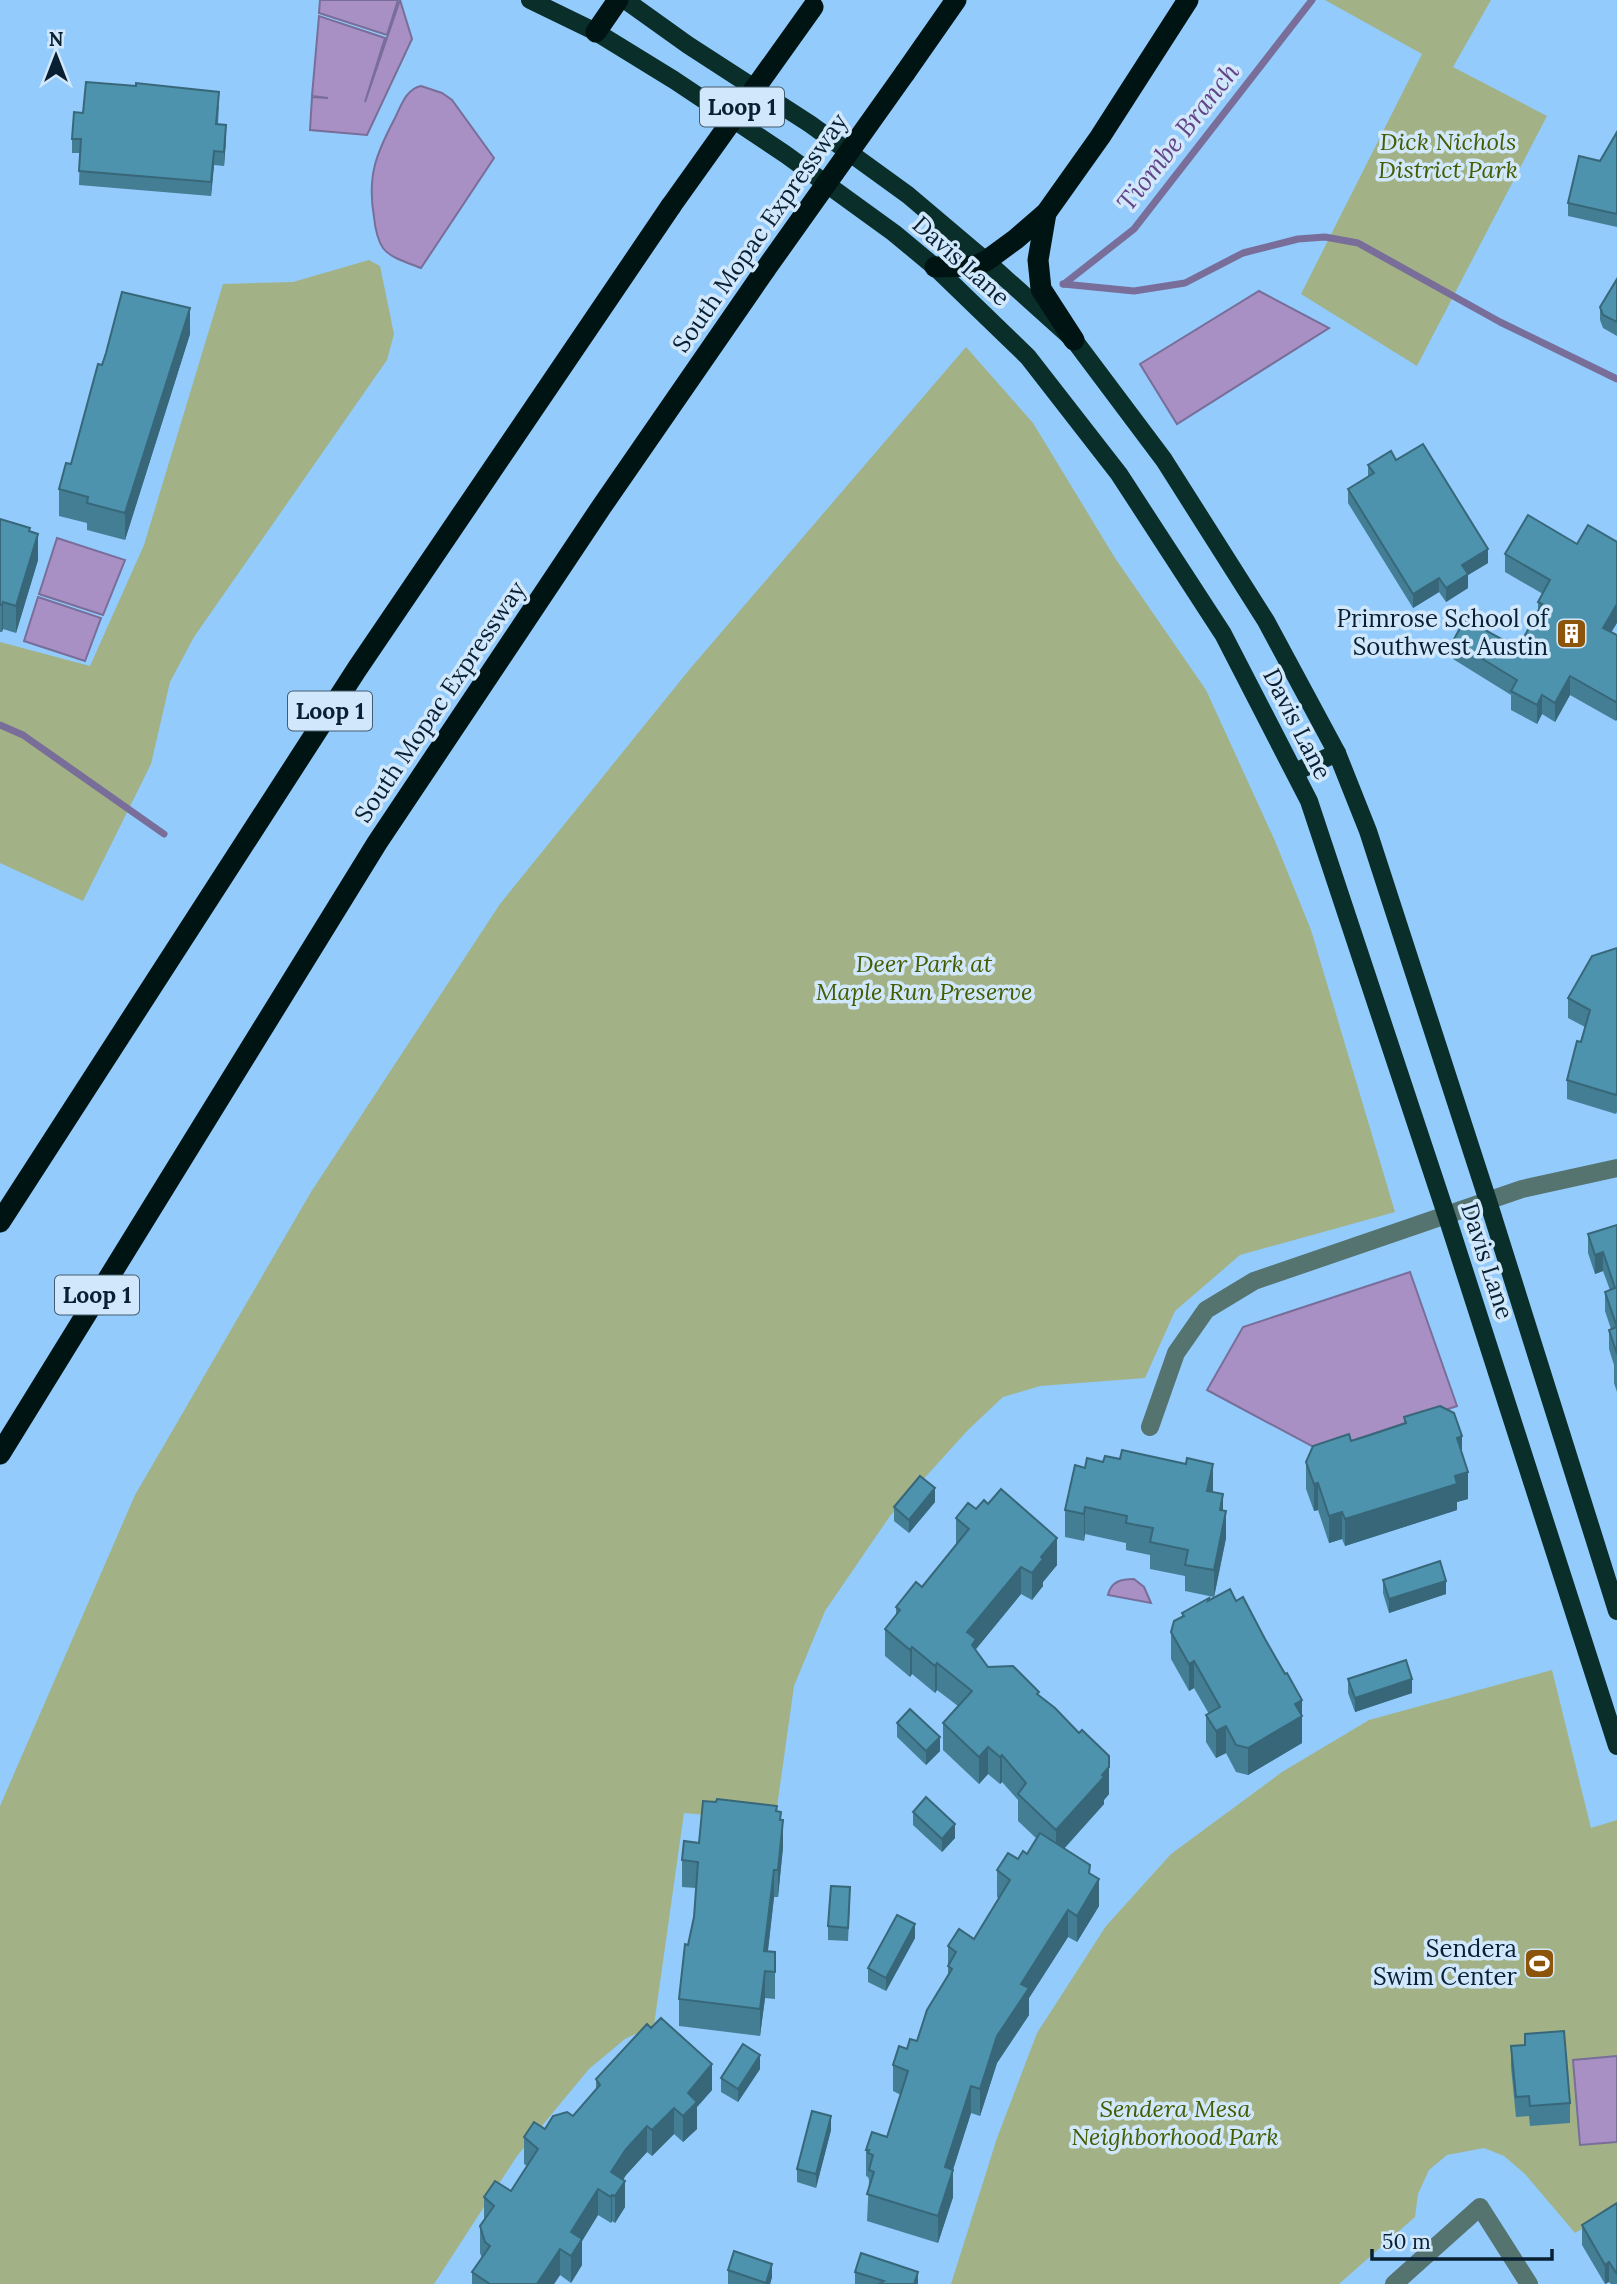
<svg xmlns="http://www.w3.org/2000/svg" width="1617" height="2284" font-family="Lora,serif">
<style>
.green{fill:#a2b286}
.water{fill:#a890c5;stroke:#786e99;stroke-width:2}
.lines{fill:none;stroke-linecap:round;stroke-linejoin:round}
.stream{stroke:#786e99;stroke-width:7}
.minor{stroke:#55736f;stroke-width:18}
.major{stroke:#0a2e2a;stroke-width:18}
.highway{stroke:#001513;stroke-width:21}
.highway-bridge{stroke:#001513;stroke-width:21}
.wall{fill:#437e95}
.shaded-wall{fill:#376779}
.building{fill:#4e93ad;stroke:#376779;stroke-width:2}
.labels{text-anchor:middle;stroke-width:7;stroke-linejoin:round;paint-order:stroke}
.shield{fill:#d1e8fc;stroke:#445c6f;stroke-width:2}
.shield-label{font-size:23px;font-weight:bold;fill:#082032}
.park-label{font-size:24px;font-style:italic;fill:#455c00;stroke:#d1e8fc}
.street-label{font-size:24px;fill:#082032;stroke:#d1e8fc}
.poi-label{font-size:24px;fill:#082032;stroke:#d1e8fc;text-anchor:end}
.water-label{font-size:26px;font-style:italic;fill:#644487;stroke:#d1e8fc}
</style>
<rect width="100%" height="100%" fill="#92cbfc"/>
<g class="green">
<polygon points="1325,0 1491,0 1453,67 1547,116 1417,366 1301,294 1422,54"/>
<polygon points="369,260 380,266 394,334 387,360 194,637 170,682 151,764 83,901 0,863 0,642 90,666 144,545 223,284 293,282"/>
<polygon points="966,347 1033,423 1115,558 1206,690 1275,841 1311,930 1395,1212 1240,1255 1175,1311 1145,1378 1040,1386 1003,1397 968,1430 890,1516 825,1611 794,1686 775,1821 684,1813 654,2025 625,2039 589,2069 517,2156 434,2284 0,2284 0,1806 135,1495 311,1192 500,904 689,670"/>
<polygon points="1552,1670 1591,1828 1617,1820 1617,2210 1575,2233 1525,2174 1504,2156 1484,2148 1447,2155 1429,2170 1418,2194 1415,2217 1339,2284 951,2284 997,2138 1037,2033 1106,1926 1171,1854 1282,1772 1369,1720"/>
</g>
<g class="water">
<polygon points="320,0 398,0 387,35 319,13"/>
<polygon points="400,0 412,39 367,135 310,130 312,97 328,98 312,96 319,16 385,38 365,102"/>
<path d="M421,86L442,93L452,100L494,158L421,268C409,263 390,258 383,248C377,239 375,227 374,217C367,176 376,154 395,118C401,106 406,89 421,86Z"/>
<polygon points="1259,291 1329,328 1177,424 1140,364"/>
<polygon points="57,538 125,560 103,615 39,594"/>
<polygon points="38,597 101,618 85,661 24,641"/>
<polygon points="1410,1272 1457,1406 1321,1451 1207,1390 1243,1327"/>
<path d="M1134,1579L1144,1587L1151,1603L1108,1595C1111,1581 1122,1579 1134,1579Z"/>
<polygon points="1617,2056 1617,2142 1580,2145 1573,2060"/>
</g>
<g class="lines">
<g class="stream">
<polyline points="1063,284 1134,291 1185,283 1243,253 1298,239 1325,237 1358,243 1500,322 1617,379"/>
<polyline points="1064,284 1134,229 1312,0"/>
<polyline points="0,725 23,735 164,834"/>
</g>
<g class="minor">
<polyline points="1150,1427 1176,1353 1206,1310 1254,1281 1522,1189 1617,1168"/>
<polyline points="1394,2284 1480,2207 1529,2284"/>
</g>
<g class="major">
<polyline points="530,0 596,32 674,80 785,154 894,233 935,267 1028,357 1119,474 1223,634 1309,801 1446,1214 1617,1746"/>
<polyline points="625,0 688,45 810,124 908,195 986,261 1074,340 1164,460 1266,621 1337,753 1368,831 1488,1201 1617,1611"/>
<polyline points="1295,772 1337,753"/>
</g>
<g class="highway">
<polyline points="596,32 618,0"/>
<polyline points="905,73 956,0"/>
<polyline points="1046,213 1038,260 1041,289 1074,340"/>
<polyline points="935,267 975,266 986,261 1016,239 1046,213 1100,137 1188,0"/>
<polyline points="0,1222 357,669 671,206"/>
<polyline points="0,1454 377,843 602,506 765,270"/>
</g>
<g class="highway-bridge">
<polyline points="671,206 813,7"/>
<polyline points="765,270 905,73"/>
</g>
</g>
<g class="wall">
<polygon points="219,105 218,124 226,139 224,166 214,165 211,196 79,185 80,153 72,153 72,139 83,113"/>
<polygon points="1617,132 1617,227 1568,216 1568,203 1600,161"/>
<polygon points="1617,279 1617,336 1603,328 1600,320 1600,307"/>
<polygon points="190,334 125,540 87,530 87,523 59,516 59,489 71,464 102,365"/>
<polygon points="1396,460 1488,563 1468,575 1468,588 1446,602 1439,592 1413,608 1348,503 1348,489 1368,477 1368,465"/>
<polygon points="1528,515 1612,632 1617,635 1617,719 1616,721 1570,695 1555,722 1542,714 1537,724 1511,710 1511,695 1453,659 1453,641 1518,648 1538,612 1538,602 1543,594 1505,572 1505,554"/>
<polygon points="0,519 30,531 38,560 16,633 3,629 2,632 0,632"/>
<polygon points="1617,948 1617,1112 1616,1114 1567,1099 1567,1080 1585,1027 1568,1018 1568,998"/>
<polygon points="1617,1225 1617,1392 1614,1383 1614,1365 1609,1349 1609,1330 1611,1329 1605,1311 1605,1292 1610,1290 1603,1271 1595,1274 1588,1253 1588,1234"/>
<polygon points="1404,1417 1462,1451 1468,1499 1457,1502 1457,1510 1345,1546 1342,1539 1329,1543 1318,1510 1314,1511 1306,1489 1306,1462 1351,1441 1404,1424"/>
<polygon points="1085,1468 1212,1492 1223,1510 1226,1538 1214,1597 1185,1591 1185,1576 1150,1569 1150,1555 1126,1550 1126,1543 1085,1534 1084,1541 1065,1537 1065,1510"/>
<polygon points="935,1502 909,1533 894,1521 894,1507"/>
<polygon points="976,1509 1057,1565 1043,1582 1043,1586 1032,1600 1021,1594 976,1649 976,1651 988,1667 1039,1696 1109,1794 1104,1800 1104,1804 1064,1849 1090,1873 1099,1906 1077,1942 1068,1937 1029,1998 1029,2015 997,2063 980,2116 971,2113 953,2170 953,2197 938,2243 867,2221 869,2180 868,2177 866,2176 866,2150 887,2137 901,2095 893,2091 893,2065 907,2049 917,2041 948,1976 948,1946 974,1939 999,1898 997,1897 997,1870 1027,1854 1037,1839 1018,1821 1018,1800 1002,1782 1000,1784 988,1774 979,1784 943,1750 943,1723 958,1706 937,1690 935,1693 912,1674 910,1677 885,1656 885,1629 896,1615 896,1607 922,1587 956,1545 956,1518"/>
<polygon points="1383,1580 1446,1594 1389,1613 1383,1593"/>
<polygon points="1209,1601 1236,1601 1265,1639 1302,1700 1302,1743 1248,1775 1236,1772 1226,1753 1216,1758 1206,1742 1206,1715 1209,1714 1194,1688 1189,1691 1171,1659 1171,1632 1182,1617 1182,1613"/>
<polygon points="1348,1679 1412,1693 1355,1712 1348,1693"/>
<polygon points="897,1723 940,1751 926,1765 897,1737"/>
<polygon points="777,1811 781,1820 783,1847 778,1897 774,1897 768,1951 775,1952 775,1999 765,1998 760,2036 679,2026 679,1999 694,1917 696,1888 682,1887 682,1860 699,1843"/>
<polygon points="913,1812 955,1838 942,1852 913,1825"/>
<polygon points="850,1901 848,1941 828,1940 828,1926"/>
<polygon points="915,1938 886,1991 868,1982 868,1968"/>
<polygon points="1525,2034 1570,2103 1570,2123 1530,2126 1529,2116 1516,2117 1511,2067 1511,2046 1525,2045"/>
<polygon points="760,2069 738,2102 721,2092 721,2078"/>
<polygon points="596,2079 712,2090 697,2107 697,2129 683,2142 674,2134 652,2156 647,2152 626,2175 623,2180 625,2207 615,2223 612,2221 611,2223 598,2215 582,2241 582,2265 571,2283 560,2275 554,2284 472,2284 472,2272 482,2258 480,2253 480,2226 484,2220 484,2197 511,2191 527,2166 524,2164 524,2137 573,2116 596,2089"/>
<polygon points="831,2130 816,2188 797,2182 797,2169"/>
<polygon points="1617,2203 1617,2284 1611,2284 1609,2282 1605,2284 1582,2245 1582,2225"/>
<polygon points="728,2270 772,2277 770,2284 728,2284"/>
<polygon points="855,2272 918,2284 855,2284"/>
</g>
<g class="shaded-wall">
<polygon points="226,125 226,139 224,166 224,152"/>
<polygon points="214,151 214,165 211,196 211,182"/>
<polygon points="190,308 190,334 125,540 125,513"/>
<polygon points="38,534 38,560 16,633 16,606"/>
<polygon points="1488,549 1488,563 1468,575 1468,588 1446,602 1446,588 1462,565"/>
<polygon points="1439,578 1439,592 1413,608 1413,594"/>
<polygon points="3,602 3,629 2,632 2,605"/>
<polygon points="1617,604 1617,623 1603,646 1603,628"/>
<polygon points="1570,676 1570,695 1555,722 1555,703"/>
<polygon points="1542,695 1542,714 1537,724 1537,705"/>
<polygon points="1617,700 1617,719 1616,721 1616,702"/>
<polygon points="1603,1252 1603,1271 1595,1274 1595,1255"/>
<polygon points="1462,1436 1462,1463 1457,1438"/>
<polygon points="1213,1464 1213,1490 1207,1518 1207,1491"/>
<polygon points="1468,1472 1468,1499 1457,1502 1457,1510 1345,1546 1345,1519 1455,1476"/>
<polygon points="1318,1483 1318,1510 1314,1511 1314,1484"/>
<polygon points="935,1488 935,1502 909,1533 909,1520"/>
<polygon points="1223,1494 1223,1521 1220,1510"/>
<polygon points="1085,1507 1085,1534 1084,1541 1084,1514"/>
<polygon points="1226,1511 1226,1538 1214,1597 1214,1570"/>
<polygon points="1342,1512 1342,1539 1329,1543 1329,1516"/>
<polygon points="1057,1538 1057,1565 1043,1582 1043,1586 1032,1600 1032,1573 1041,1557"/>
<polygon points="1021,1567 1021,1594 976,1649 976,1666 967,1632"/>
<polygon points="1446,1581 1446,1594 1389,1613 1389,1599"/>
<polygon points="912,1647 912,1674 910,1677 910,1650"/>
<polygon points="1194,1661 1194,1688 1189,1691 1189,1664"/>
<polygon points="937,1663 937,1690 935,1693 935,1666"/>
<polygon points="1412,1679 1412,1693 1355,1712 1355,1698"/>
<polygon points="1302,1700 1302,1743 1248,1775 1248,1748 1295,1704"/>
<polygon points="1226,1726 1226,1753 1216,1758 1216,1731"/>
<polygon points="940,1737 940,1751 926,1765 926,1751"/>
<polygon points="988,1747 988,1774 979,1784 979,1757"/>
<polygon points="1002,1755 1002,1782 1000,1784 1000,1757"/>
<polygon points="1109,1767 1109,1794 1104,1800 1104,1804 1056,1857 1056,1830"/>
<polygon points="783,1820 783,1847 778,1897 778,1870"/>
<polygon points="955,1824 955,1838 942,1852 942,1839"/>
<polygon points="1090,1865 1089,1895 1099,1879 1099,1906 1077,1942 1077,1916"/>
<polygon points="774,1870 774,1897 765,1974 765,1998 760,2036 760,2009 764,1951"/>
<polygon points="1068,1910 1068,1937 1029,1998 1029,2015 997,2063 980,2116 980,2089 997,2036 1021,1984"/>
<polygon points="915,1924 915,1938 886,1991 886,1978"/>
<polygon points="760,2055 760,2069 738,2102 738,2089"/>
<polygon points="712,2064 712,2090 697,2107 697,2129 683,2142 683,2116 688,2093"/>
<polygon points="971,2086 971,2113 945,2194 945,2167"/>
<polygon points="674,2108 674,2134 652,2156 652,2130"/>
<polygon points="831,2116 831,2130 816,2188 816,2174"/>
<polygon points="647,2126 647,2152 626,2175 613,2195 612,2195 612,2221 611,2223 611,2172 626,2149"/>
<polygon points="953,2170 953,2197 938,2243 938,2216"/>
<polygon points="625,2181 625,2207 615,2223 615,2196"/>
<polygon points="598,2189 598,2215 582,2241 582,2265 571,2283 571,2232"/>
<polygon points="560,2249 560,2275 554,2284 537,2284"/>
<polygon points="1609,2262 1609,2282 1605,2284 1605,2265"/>
<polygon points="772,2264 772,2277 770,2284 766,2284"/>
<polygon points="918,2272 918,2284 914,2284"/>
</g>
<g class="building">
<polygon points="86,82 136,86 136,83 219,92 216,124 226,125 224,152 214,151 211,182 79,171 81,139 72,139 74,112 83,113"/>
<polygon points="1617,132 1617,214 1568,203 1579,156 1600,161"/>
<polygon points="1617,279 1617,322 1603,315 1600,307"/>
<polygon points="122,292 190,308 125,513 87,503 88,497 59,489 66,463 71,464 98,364 102,365 106,353"/>
<polygon points="1423,444 1488,549 1462,565 1468,574 1446,588 1439,578 1413,594 1348,489 1374,473 1368,465 1391,451 1396,460"/>
<polygon points="1528,515 1577,544 1588,525 1617,542 1617,604 1603,628 1617,635 1617,700 1616,702 1570,676 1555,703 1542,695 1537,705 1511,691 1517,680 1453,641 1465,619 1518,648 1542,604 1538,602 1550,580 1505,554"/>
<polygon points="0,519 30,528 29,531 38,534 16,606 3,602 2,605 0,605"/>
<polygon points="1617,948 1617,1092 1616,1095 1567,1080 1577,1041 1581,1042 1590,1010 1568,998 1592,956"/>
<polygon points="1617,1225 1617,1354 1609,1330 1617,1327 1605,1292 1615,1288 1603,1252 1595,1255 1588,1234"/>
<polygon points="1440,1406 1454,1413 1462,1436 1457,1438 1468,1472 1455,1476 1457,1484 1345,1519 1342,1512 1329,1516 1318,1483 1314,1484 1306,1462 1313,1446 1349,1434 1351,1441 1367,1436 1406,1423 1404,1417"/>
<polygon points="1122,1450 1186,1464 1187,1458 1213,1464 1207,1491 1223,1494 1220,1510 1226,1511 1214,1570 1185,1565 1188,1550 1150,1542 1153,1528 1126,1523 1127,1516 1085,1507 1084,1514 1065,1510 1075,1465 1085,1468 1087,1458 1103,1462 1105,1456 1120,1459"/>
<polygon points="920,1476 935,1488 909,1520 894,1507"/>
<polygon points="1001,1489 1057,1538 1041,1557 1043,1559 1032,1573 1021,1567 967,1632 976,1639 972,1645 988,1667 1013,1666 1039,1692 1037,1694 1055,1708 1079,1733 1082,1730 1109,1756 1109,1767 1102,1775 1104,1777 1056,1830 1018,1794 1026,1783 1002,1755 1000,1757 988,1747 979,1757 943,1723 972,1691 937,1663 935,1666 912,1647 910,1650 885,1629 900,1610 896,1607 916,1582 922,1587 969,1529 956,1518 968,1503 976,1509 984,1500 988,1504"/>
<polygon points="1440,1561 1446,1581 1389,1599 1383,1580"/>
<polygon points="1230,1589 1236,1601 1243,1597 1265,1639 1285,1674 1287,1673 1302,1700 1295,1704 1302,1716 1248,1748 1236,1745 1226,1726 1216,1731 1206,1715 1220,1707 1194,1661 1189,1664 1171,1632 1174,1621 1184,1616 1182,1613 1209,1598 1208,1601"/>
<polygon points="1406,1660 1412,1679 1355,1698 1348,1679"/>
<polygon points="910,1709 940,1737 926,1751 897,1723"/>
<polygon points="926,1797 955,1824 942,1839 913,1812"/>
<polygon points="717,1799 777,1806 776,1811 781,1812 780,1820 783,1820 778,1870 774,1870 764,1951 775,1952 775,1972 765,1971 760,2009 679,1999 685,1944 688,1945 694,1917 698,1862 682,1860 684,1841 699,1843 703,1801 716,1802"/>
<polygon points="1040,1833 1090,1865 1089,1873 1099,1879 1077,1916 1068,1910 1021,1984 1029,1988 997,2036 980,2089 971,2086 945,2167 953,2170 938,2216 867,2194 874,2172 869,2170 873,2155 868,2153 869,2150 866,2150 872,2132 887,2137 908,2071 893,2065 899,2046 907,2049 910,2039 917,2041 927,2010 952,1969 948,1966 956,1952 948,1946 959,1929 974,1939 1010,1880 997,1870 1008,1853 1018,1859 1023,1851 1027,1854"/>
<polygon points="831,1886 850,1887 848,1928 828,1926"/>
<polygon points="897,1915 915,1924 886,1978 868,1968"/>
<polygon points="661,2018 712,2064 688,2093 697,2102 683,2116 674,2108 652,2130 647,2126 626,2149 611,2172 625,2181 615,2196 612,2195 611,2197 598,2189 571,2232 582,2239 571,2256 560,2249 537,2284 490,2284 472,2272 490,2246 485,2242 480,2226 494,2206 484,2197 495,2181 511,2191 538,2149 524,2137 534,2122 545,2129 553,2116 567,2112 573,2116 600,2085 596,2079 647,2024 651,2028"/>
<polygon points="1564,2031 1570,2103 1530,2106 1529,2096 1516,2097 1511,2046 1525,2045 1525,2034"/>
<polygon points="743,2044 760,2055 738,2089 721,2078"/>
<polygon points="812,2111 831,2116 816,2174 797,2169"/>
<polygon points="1617,2203 1617,2274 1609,2262 1605,2265 1582,2225"/>
<polygon points="734,2251 772,2264 766,2283 728,2270"/>
<polygon points="861,2253 918,2272 914,2284 879,2284 884,2281 855,2272"/>
</g>
<defs>
<symbol id="building-square" viewBox="-11 -11 22 22"><rect x="-9" y="-9" width="18" height="18" rx="4" fill="#8d540b" stroke="#d1e8fc"/><path d="M-4-6H4V6H1V3H-1V6H-4ZM-2.5-4.3h1.7v1.8h-1.7ZM.8-4.3h1.7v1.8H.8ZM-2.5-1h1.7V.8h-1.7ZM.8-1h1.7V.8H.8Z" fill="#fff"/></symbol>
<symbol id="stadium-square" viewBox="-11 -11 22 22"><rect x="-9" y="-9" width="18" height="18" rx="4" fill="#8d540b" stroke="#d1e8fc"/><path d="M0-5a6.5 5 0 1 0 0 10a6.5 5 0 1 0 0-10ZM-3.5-1.8h7v3.6h-7Z" fill="#fff"/></symbol>
</defs>
<g fill-rule="evenodd">
<use href="#building-square" x="1554" y="616" width="35" height="35"/>
<use href="#stadium-square" x="1522" y="1946" width="35" height="35"/>
</g>
<g class="labels">
<g class="shield">
<rect x="700" y="87.5" width="84" height="39" rx="5"/>
<rect x="288" y="691.5" width="84" height="39" rx="5"/>
<rect x="55" y="1275.5" width="84" height="39" rx="5"/>
</g>
<g class="shield-label">
<text x="742" y="115">Loop 1</text>
<text x="330" y="719">Loop 1</text>
<text x="97" y="1303">Loop 1</text>
</g>
<g class="park-label">
<text x="1448" y="150">Dick Nichols<tspan x="1448" dy="28">District Park</tspan></text>
<text x="924" y="972">Deer Park at<tspan x="924" dy="28">Maple Run Preserve</tspan></text>
<text x="1175" y="2117">Sendera Mesa<tspan x="1175" dy="28">Neighborhood Park</tspan></text>
</g>
<g class="street-label">
<text transform="translate(760 233) rotate(-55)" y="8">South Mopac Expressway</text>
<text transform="translate(961 261) rotate(42)" y="8">Davis Lane</text>
<text transform="translate(440 702) rotate(-56)" y="8">South Mopac Expressway</text>
<text transform="translate(1297 724) rotate(63)" y="8">Davis Lane</text>
<text transform="translate(1487 1261) rotate(72)" y="8">Davis Lane</text>
</g>
<g class="poi-label">
<text x="1548" y="627">Primrose School of<tspan x="1548" dy="28">Southwest Austin</tspan></text>
<text x="1517" y="1957">Sendera<tspan x="1517" dy="28">Swim Center</tspan></text>
</g>
<g class="water-label">
<text transform="translate(1178 137) rotate(-52)" y="9">Tiombe Branch</text>
</g>
</g>
<g transform="translate(56 56)" stroke="#d1e8fc" stroke-width="5" paint-order="stroke">
<path d="M0-5L12 26L0 18L-12 26Z" fill="#082032"/>
<text y="-10" font-size="19" font-weight="bold" text-anchor="middle" fill="#082032">N</text>
</g>
<path d="M1372 2249v10h180v-10" fill="none" stroke="#082032" stroke-width="3.5"/>
<text x="1382" y="2249" font-size="21" fill="#082032" stroke="#d1e8fc" stroke-width="5" paint-order="stroke">50 m</text>
</svg>
